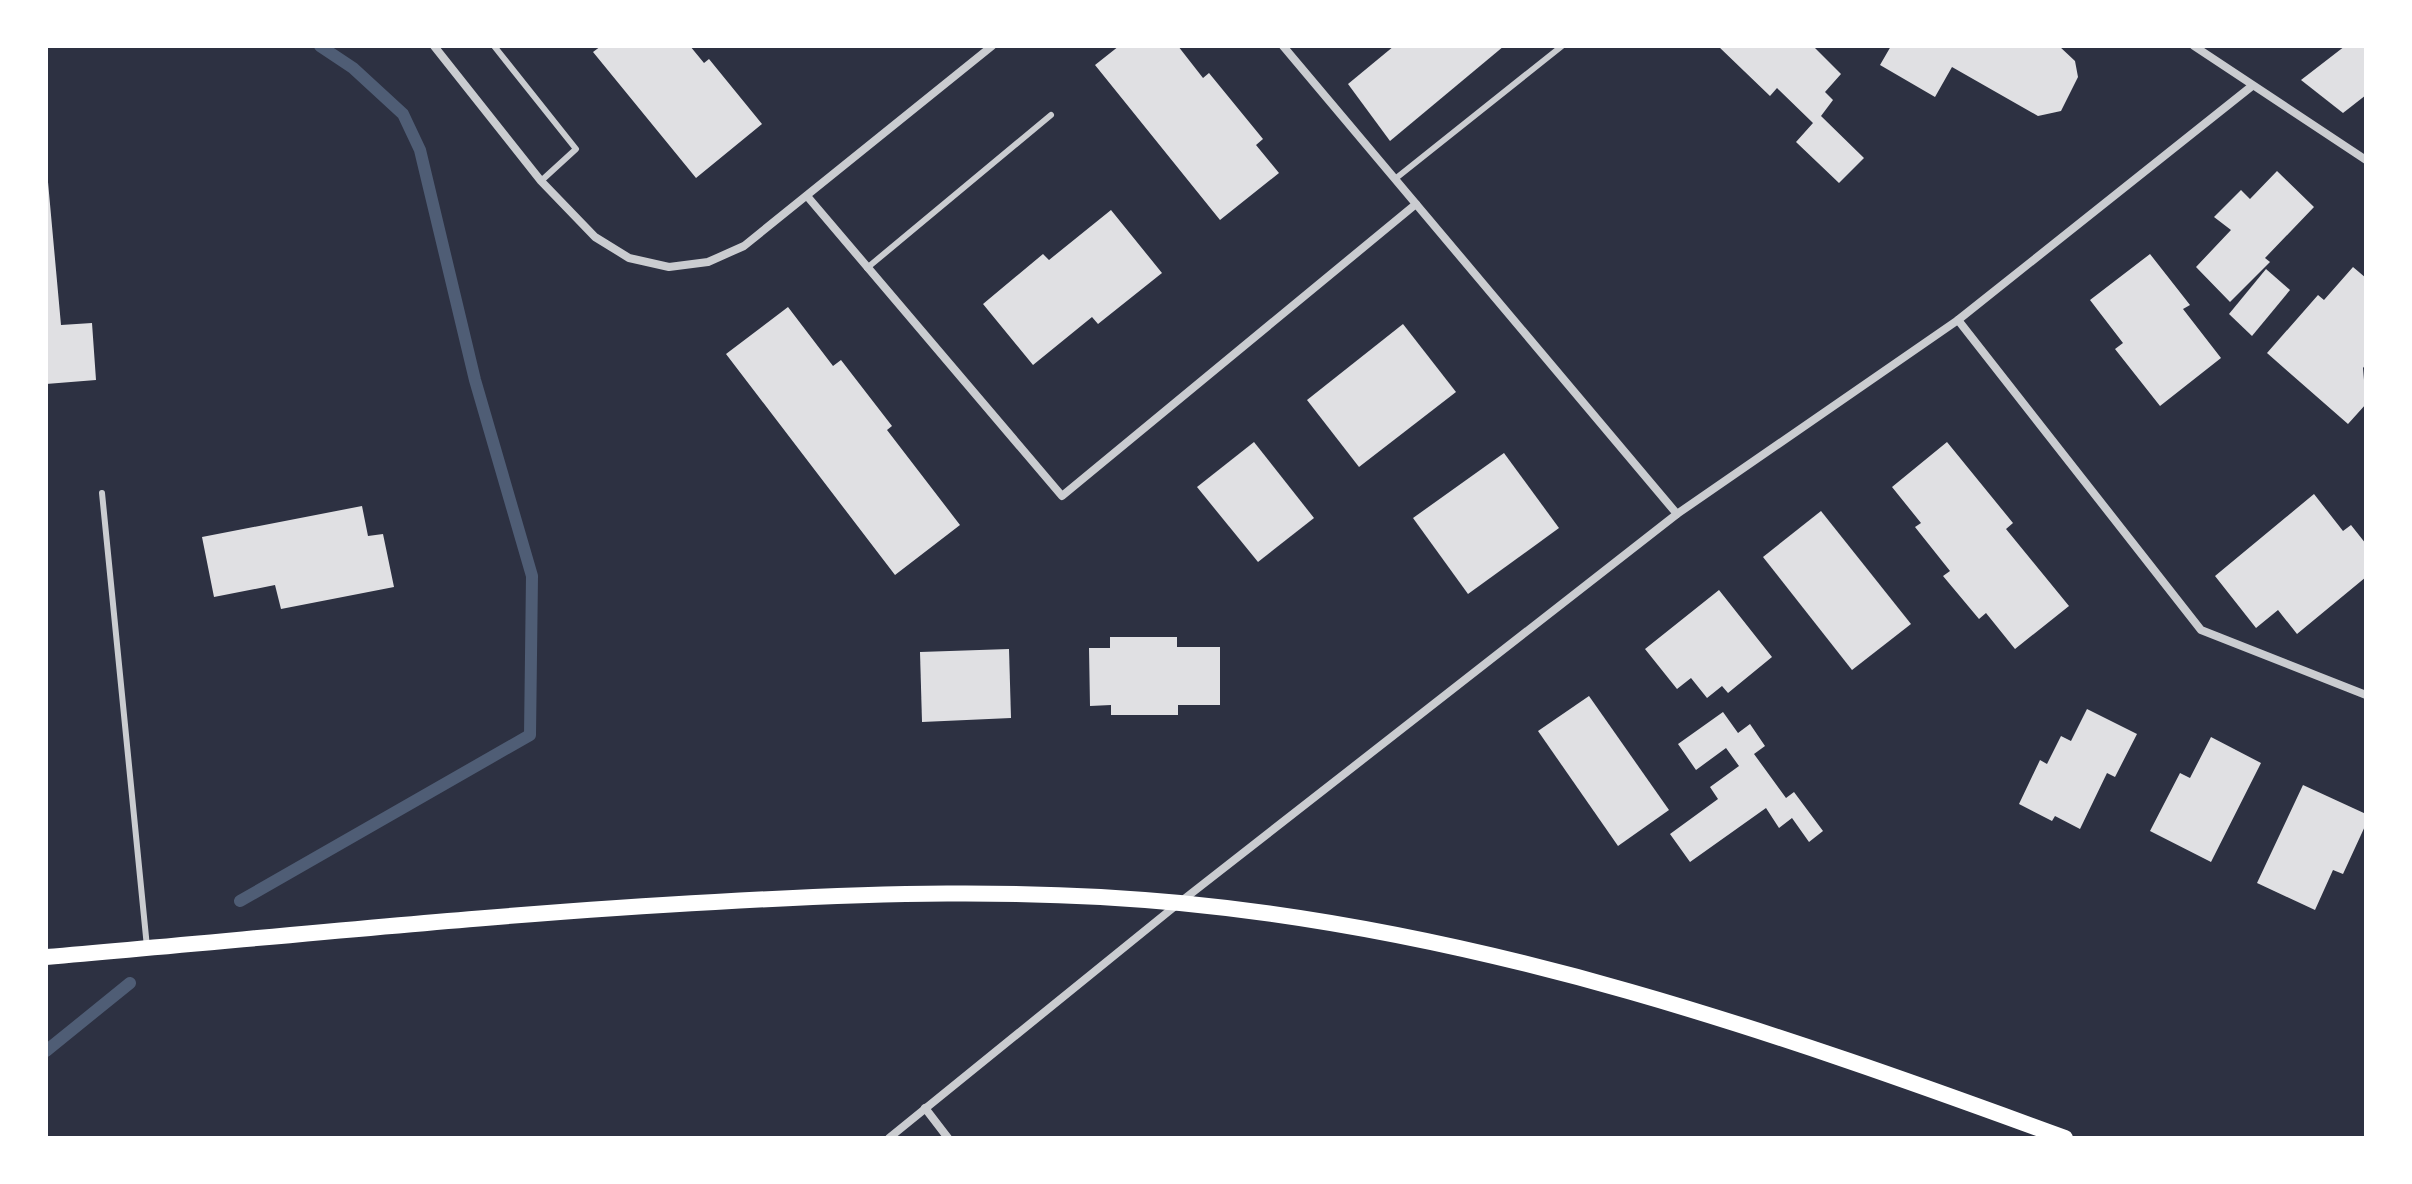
<svg xmlns="http://www.w3.org/2000/svg" width="2412" height="1184" font-family="Inter,sans-serif">
<style>
.lines{fill:none;stroke-linecap:round;stroke-linejoin:round}
.stream{stroke:#4f5d75;stroke-width:12}
.building{fill:#e0e0e3}
.service{stroke:#caccd0;stroke-width:6}
.minor{stroke:#caccd0;stroke-width:8}
.secondary{stroke:#fff;stroke-width:16}
</style>
<rect width="100%" height="100%" fill="#2d3142"/>
<g class="lines">
<g class="stream">
<polyline points="240,901 530,735 532,576 475,380 420,150 403,114 353,68 320,46"/>
<polyline points="46,1051 130,983"/>
</g>
</g>
<g class="building">
<polygon points="601,46 690,46 704,63 709,59 762,124 696,178 593,52"/>
<polygon points="1119,46 1178,46 1203,78 1209,73 1263,139 1256,145 1279,173 1220,220 1095,65"/>
<polygon points="1394,46 1504,46 1390,141 1348,84"/>
<polygon points="1718,46 1813,46 1841,74 1825,92 1833,100 1821,116 1864,158 1839,183 1796,142 1813,123 1777,88 1770,96"/>
<polygon points="1891,46 2059,46 2075,61 2078,77 2061,111 2038,116 1952,67 1935,97 1880,65"/>
<polygon points="2345,46 2366,46 2366,95 2343,113 2301,80"/>
<polygon points="46,160 61,325 92,323 96,380 46,384"/>
<polygon points="2277,171 2314,207 2265,258 2270,262 2230,302 2196,267 2231,230 2214,217 2241,190 2250,199"/>
<polygon points="1111,210 1162,273 1098,324 1092,317 1033,365 983,304 1043,254 1049,260"/>
<polygon points="2150,254 2190,305 2183,309 2221,358 2160,406 2115,349 2123,343 2090,300"/>
<polygon points="2353,267 2366,278 2366,364 2363,368 2366,404 2348,424 2267,353 2318,295 2324,300"/>
<polygon points="2266,269 2290,290 2252,336 2229,314"/>
<polygon points="788,307 833,366 841,360 892,426 887,430 960,525 895,575 726,354"/>
<polygon points="1403,324 1456,392 1359,467 1307,400"/>
<polygon points="1254,442 1314,518 1258,562 1197,487"/>
<polygon points="1947,442 2013,523 2006,529 2069,606 2015,649 1986,613 1979,619 1943,576 1950,571 1915,527 1921,523 1892,487"/>
<polygon points="1504,453 1559,528 1468,594 1413,518"/>
<polygon points="2314,494 2343,531 2351,525 2366,544 2366,577 2297,634 2278,610 2256,628 2215,576"/>
<polygon points="362,506 368,536 383,534 394,587 281,609 275,585 214,597 202,537"/>
<polygon points="1821,511 1911,624 1852,670 1763,557"/>
<polygon points="1719,590 1772,657 1728,693 1722,686 1707,698 1691,678 1677,689 1645,649"/>
<polygon points="1110,637 1177,637 1177,647 1220,647 1220,705 1178,705 1178,715 1111,715 1111,705 1090,706 1089,648 1110,648"/>
<polygon points="1009,649 1011,718 922,722 920,652"/>
<polygon points="1589,696 1669,810 1618,846 1538,731"/>
<polygon points="2087,709 2137,734 2115,777 2107,773 2080,829 2055,816 2052,821 2019,804 2040,760 2047,764 2061,736 2071,741"/>
<polygon points="1723,712 1738,733 1750,724 1765,746 1754,754 1786,798 1794,792 1823,831 1809,842 1792,818 1779,828 1766,808 1690,862 1670,834 1718,799 1710,787 1739,766 1726,748 1696,770 1678,744"/>
<polygon points="2211,737 2261,763 2211,862 2150,831 2180,773 2190,778"/>
<polygon points="2303,785 2366,814 2366,824 2343,874 2333,870 2315,910 2257,883"/>
</g>
<g class="lines">
<g class="service">
<polyline points="494,46 576,149 541,181"/>
<polyline points="1395,179 1562,46"/>
<polyline points="867,268 1051,115"/>
<polyline points="102,493 147,947"/>
</g>
<g class="minor">
<polyline points="434,46 541,181 595,237 629,258 669,267 708,262 744,246 992,46"/>
<polyline points="1283,46 1677,514"/>
<polyline points="2194,46 2366,160"/>
<polyline points="807,196 1062,496 1416,204"/>
<polyline points="1958,320 2201,630 2366,695"/>
<polyline points="925,1108 948,1138"/>
<polyline points="889,1138 1179,903 1677,514 1958,320 2252,86"/>
</g>
<path class="secondary" d="M46,957C269,938 492,914 715,902C869,893 1025,888 1180,903C1492,933 1773,1031 2065,1138"/>
</g>
<rect width="2412" height="1184" fill="none" stroke="#ffffff" stroke-width="96"/>
</svg>
